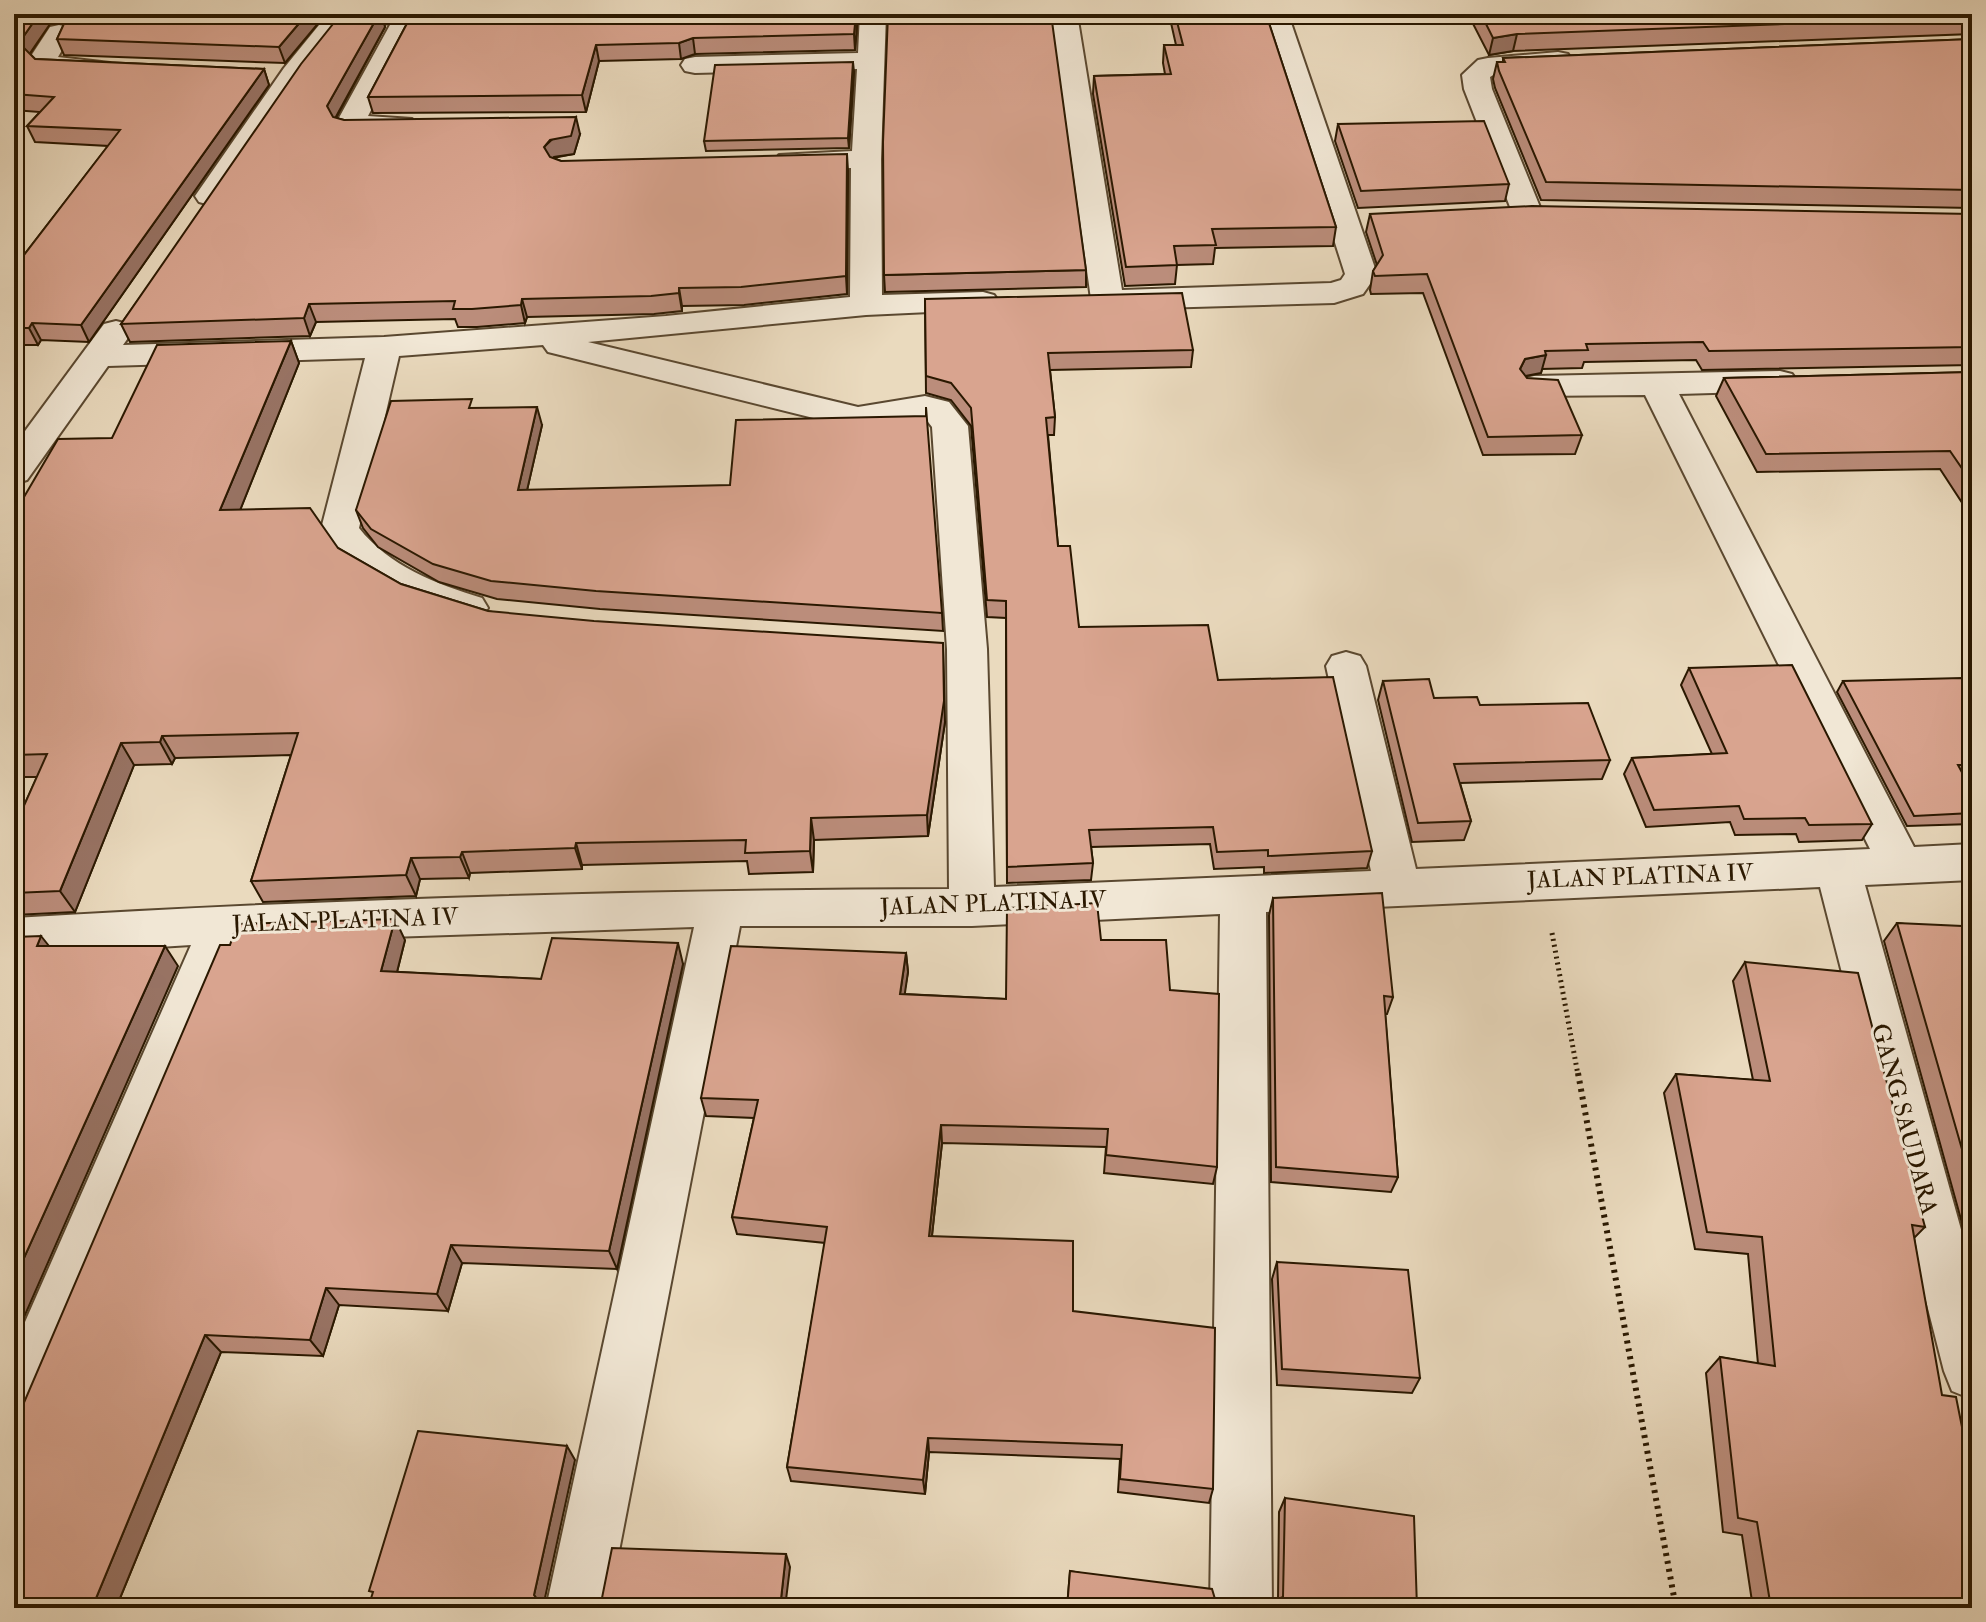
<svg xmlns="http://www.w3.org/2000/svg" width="1986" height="1622" font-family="'IM FELL Double Pica',serif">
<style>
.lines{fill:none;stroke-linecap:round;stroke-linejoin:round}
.service-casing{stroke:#5a4830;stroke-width:4}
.minor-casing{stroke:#5a4830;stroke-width:4}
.path-far1{stroke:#2a1800;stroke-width:5;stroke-dasharray:2 4;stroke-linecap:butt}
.path{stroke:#2a1800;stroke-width:6;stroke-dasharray:3 5;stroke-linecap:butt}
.service{fill:#f1e7d5;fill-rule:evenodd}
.minor{fill:#f1e7d5;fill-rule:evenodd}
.wall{fill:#bb8d7b;stroke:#2a1800;stroke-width:2}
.shaded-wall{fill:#987364;stroke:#2a1800;stroke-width:2}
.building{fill:#d9a48f;stroke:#2a1800;stroke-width:2}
.labels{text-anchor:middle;stroke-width:6;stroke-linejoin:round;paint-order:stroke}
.street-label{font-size:24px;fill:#2a1800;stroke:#f1e7d5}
</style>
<rect width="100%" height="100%" fill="#eadabe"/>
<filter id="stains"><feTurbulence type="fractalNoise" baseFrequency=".0025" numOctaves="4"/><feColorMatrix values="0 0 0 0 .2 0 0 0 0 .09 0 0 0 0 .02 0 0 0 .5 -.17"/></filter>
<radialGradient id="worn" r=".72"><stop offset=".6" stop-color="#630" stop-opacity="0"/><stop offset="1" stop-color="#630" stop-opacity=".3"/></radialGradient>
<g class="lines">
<defs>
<path id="service" d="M505,14L497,19L347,25L339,20C351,9 480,14 505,14Z"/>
<g id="minor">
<polygon points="328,14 355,14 304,79 221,202 210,205 199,202 195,196 284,68"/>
<polygon points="396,14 416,14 419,18 368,116 412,119 416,125 412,131 402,134 339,131 335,125"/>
<path d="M860,14H886L881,159L882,295L983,292L994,295L999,302L994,309L866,315L588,342L858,407L925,396L949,402L968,426L987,649L994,887L1371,871L1326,666L1332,656L1346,652L1360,656L1366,666L1416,869L1870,849L1645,395L1534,396L1522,393L1517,386L1522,379L1534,376L1780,371L1792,374L1797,381L1792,388L1780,391L1679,394L1914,847L1972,844V880L1865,885L1972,1269V1399L1952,1391L1944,1371L1820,887L1266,912L1272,1608H1210L1220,914L972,926H740L608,1608H546L694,927L240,942L34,1433L14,1442V1347L191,945L14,956V918C325,899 637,890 949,889L947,649L932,427L925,418L858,429L548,352L543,345L399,356L359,528C389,566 436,584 482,598L488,608L482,618C446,628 380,590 351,569C339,560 329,542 321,529L365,358L108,366L27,480L14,484V446L104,324L116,321L128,324L133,331L123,345L384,337L666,316L850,297L851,168L789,170L779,167L774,161L779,155L852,151L857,69L695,73L685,71L681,65L685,59L695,57L858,53Z"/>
<polygon points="1051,14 1077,14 1122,290 1331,283 1341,280 1345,274 1262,14 1288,14 1377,274 1363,294 1334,303 1124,309 1096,306 1091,299"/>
<path d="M59,25L68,27L72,33L58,57L110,63L114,69L110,75C87,80 44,80 29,59L50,27Z"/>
<polygon points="1558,52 1568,54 1572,60 1568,66 1495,74 1490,77 1492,89 1542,212 1538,218 1527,221 1516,218 1512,212 1464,89 1462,75 1478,60 1488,58"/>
</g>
</defs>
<use href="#service" class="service-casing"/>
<use href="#minor" class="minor-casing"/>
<polyline class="path-far1" points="1552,933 1578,1075"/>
<polyline class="path" points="1578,1073 1676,1608"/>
<use href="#service" class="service"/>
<use href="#minor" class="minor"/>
</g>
<g class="wall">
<polygon points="14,14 326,14 285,63 64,55 57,39 64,24 50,24 30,54 35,59 264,69 269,85 89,342 41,340 38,345 18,345 14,352 14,268 108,146 35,142 27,126 40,112 14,110"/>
<polygon points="341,14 382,14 385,27 336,118 344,120 580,134 574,154 553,158 561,161 848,171 847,294 744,305 682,306 682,311 654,314 527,317 525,323 477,327 458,327 455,319 316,322 310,336 130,342 121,324"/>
<polygon points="412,14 858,14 855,50 695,54 681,59 599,61 586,112 373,113 368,97"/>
<polygon points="1169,14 1266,14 1336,227 1333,246 1215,248 1213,264 1177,265 1175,284 1125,286 1093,94 1094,76 1165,74 1163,63 1164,45 1176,45"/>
<polygon points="1468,14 1972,14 1972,34 1513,51 1489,55"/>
<polygon points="1972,39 1972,208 1541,200 1495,88 1493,79 1497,62 1503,62 1503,58"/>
<polygon points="854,72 849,148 706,151 704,141"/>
<polygon points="1338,124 1509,184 1505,201 1358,208 1335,141"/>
<polygon points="1370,214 1972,214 1972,365 1702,370 1696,360 1584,362 1582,368 1542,369 1541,373 1525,376 1582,435 1575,454 1483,455 1423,293 1371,294 1370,290 1373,271 1377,265 1366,232"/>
<polygon points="1086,270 1086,287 885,292 884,275"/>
<polygon points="925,299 1193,350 1191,367 1050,370 1055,417 1054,435 1048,435 1058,546 1079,627 1218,680 1372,851 1367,868 1264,873 1264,867 1214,869 1210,844 1091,847 1093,863 1091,880 1007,883 1006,618 987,617 971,426 951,400 926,393"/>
<polygon points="291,341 299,363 240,510 338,548 401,584 488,611 945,722 928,836 814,840 813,872 749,874 747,861 582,865 582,869 470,873 469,878 420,879 416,896 263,902 251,881 291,755 175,758 172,764 134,765 75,912 14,915 14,828 37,777 14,777 14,514 112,438"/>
<polygon points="1972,372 1972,518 1940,469 1757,472 1716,396 1724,378"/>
<polygon points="474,408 542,425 527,490 942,613 943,631 600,609 497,599 439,582 378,547 363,528 356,510"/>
<polygon points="1689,668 1872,824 1862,840 1799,842 1796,834 1735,835 1730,822 1646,827 1624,774 1632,758 1712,754 1681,685"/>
<polygon points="1383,681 1434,698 1480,705 1610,760 1602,779 1460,783 1471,821 1464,840 1412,842 1378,700"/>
<polygon points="1843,681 1972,696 1972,776 1964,776 1972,791 1972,824 1907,826 1837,692"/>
<polygon points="1273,898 1393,997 1387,1014 1385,1014 1398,1177 1391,1192 1271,1182 1269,915"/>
<polygon points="1897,923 1972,933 1972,1252 1970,1252 1884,941"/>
<polygon points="405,940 397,972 541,979 683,964 617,1269 462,1263 448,1311 339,1305 323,1356 221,1352 116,1608 14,1608 14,1420 17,1419"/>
<polygon points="1101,940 1170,990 1217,1167 1213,1184 1104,1173 1106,1147 942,1143 932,1236 1073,1311 1213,1489 1209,1503 1118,1492 1120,1459 929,1452 925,1494 791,1481 787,1467 825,1243 737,1234 732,1217 754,1118 706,1116 701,1098 906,953 908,972 904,994 1006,999"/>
<polygon points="1745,962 1925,1227 1914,1238 1972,1608 1753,1608 1742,1535 1723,1532 1706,1373 1720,1357 1758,1364 1748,1254 1695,1249 1664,1093 1676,1074 1753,1080 1733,981"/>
<polygon points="1277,1262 1420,1378 1412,1393 1277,1385 1272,1279"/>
<polygon points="1285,1498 1417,1608 1067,1608 1070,1571 1215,1599 1278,1599 1279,1512"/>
</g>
<g class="shaded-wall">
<polygon points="39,14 46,14 50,24 26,59 19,43"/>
<polygon points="307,14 326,14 285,63 279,47"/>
<polygon points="379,14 382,14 385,27 332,124 327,106"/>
<polygon points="856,14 858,14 855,50 854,34"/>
<polygon points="1517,34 1513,51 1489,55 1493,38"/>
<polygon points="693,38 695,54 681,59 679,43"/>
<polygon points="596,45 599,61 586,112 582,95"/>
<polygon points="853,62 854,72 849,148 848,138"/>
<polygon points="264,69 269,85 89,342 81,325"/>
<polygon points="576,117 580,134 574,154 554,157 548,164 544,147"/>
<polygon points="847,154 848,171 847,294 846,276"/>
<polygon points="679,288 682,306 682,311 679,293"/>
<polygon points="522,299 527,317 525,323 521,305"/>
<polygon points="309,304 316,322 310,336 304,318"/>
<polygon points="32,323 41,340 38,345 29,328"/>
<polygon points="14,337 18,345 14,352"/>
<polygon points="291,341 299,363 231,533 220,510"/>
<polygon points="1546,355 1541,373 1520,377 1520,369 1525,359"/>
<polygon points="537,407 542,425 523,508 518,490"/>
<polygon points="943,643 945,722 928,836 927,815"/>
<polygon points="162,736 175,758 172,764 160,742"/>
<polygon points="121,743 134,765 75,912 60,891"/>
<polygon points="811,818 814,840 813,872 810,851"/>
<polygon points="576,843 582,865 582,869 575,848"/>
<polygon points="462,852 470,873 469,878 460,857"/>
<polygon points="411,858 420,879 416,896 406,875"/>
<polygon points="395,919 405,940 392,992 381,971"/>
<polygon points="41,936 57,956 37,946"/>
<polygon points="678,943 683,964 617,1269 609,1251"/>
<polygon points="165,946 178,966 14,1340 14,1280"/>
<polygon points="906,953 908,972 902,1013 900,994"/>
<polygon points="941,1125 942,1143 930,1253 929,1236"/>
<polygon points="451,1245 462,1263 448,1311 437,1294"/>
<polygon points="326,1288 339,1305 323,1356 310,1340"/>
<polygon points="205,1335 221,1352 116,1608 92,1608"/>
<polygon points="928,1438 929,1452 925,1494 923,1480"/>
<polygon points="567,1446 575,1460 543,1607 534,1595"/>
<polygon points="786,1554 790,1567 785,1608 780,1608"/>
</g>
<g class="building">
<polygon points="14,14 39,14 19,43 35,59 264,69 81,325 32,323 29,328 14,328 14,268 120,130 27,126 54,97 14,94 14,75 19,70 14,70"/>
<polygon points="66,14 307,14 279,47 57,39 68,15"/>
<polygon points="341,14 379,14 327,106 333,117 344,120 576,117 571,136 550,140 544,147 550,157 561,161 847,154 846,276 741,287 679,288 679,293 651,296 522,299 521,305 472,309 453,309 455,301 309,304 304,318 121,324 301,64"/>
<polygon points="412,14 856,14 854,34 693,38 679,43 596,45 582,95 368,97"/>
<polygon points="888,14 1051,14 1086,270 884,275 883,142"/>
<polygon points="1175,14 1266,14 1336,227 1212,229 1216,245 1174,246 1177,265 1126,267 1094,76 1171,74 1164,45 1183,45"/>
<polygon points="1481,14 1972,14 1972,17 1517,34 1493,38"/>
<polygon points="1972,39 1972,190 1546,182 1499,71 1497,62 1505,62 1503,58"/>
<polygon points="853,62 848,138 704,141 715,65"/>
<polygon points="1484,121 1509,184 1361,191 1338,124"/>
<polygon points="1532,206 1972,214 1972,347 1709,351 1703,342 1586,344 1588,350 1545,351 1546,355 1525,359 1520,369 1527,378 1558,380 1582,435 1488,437 1427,274 1375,276 1373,271 1383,255 1370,214"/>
<polygon points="1182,293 1193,350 1048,353 1055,417 1046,418 1058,546 1070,546 1079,627 1208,625 1218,680 1333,677 1372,851 1268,856 1268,850 1217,852 1213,827 1089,830 1093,863 1007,867 1006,601 987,600 971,408 951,383 926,376 925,299"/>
<polygon points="291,341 220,510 310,508 338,548 401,584 488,611 594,621 943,643 944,701 927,815 811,818 810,851 745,853 746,840 576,843 575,848 462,852 460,857 411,858 406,875 251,881 298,733 162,736 160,742 121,743 60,891 14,893 14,828 47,754 14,755 14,514 58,439 112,438 157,345"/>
<polygon points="1972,372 1972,483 1950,451 1766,454 1724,378"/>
<polygon points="472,399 469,408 537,407 518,490 730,485 736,420 926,416 926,407 942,613 596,591 491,581 433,564 371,529 356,510 391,401"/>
<polygon points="1792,665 1872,824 1809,825 1805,818 1744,819 1739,806 1654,810 1632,758 1727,753 1689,668"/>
<polygon points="1962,678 1972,696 1972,765 1958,765 1972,791 1972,813 1914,816 1843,681"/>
<polygon points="1429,679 1434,698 1477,697 1480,705 1588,703 1610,760 1454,764 1471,821 1418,823 1383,681"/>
<polygon points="1382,893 1393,997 1384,996 1398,1177 1276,1167 1273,898"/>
<polygon points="1097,903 1101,940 1166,940 1170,990 1219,994 1217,1167 1106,1155 1108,1129 941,1125 929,1236 1073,1241 1073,1311 1215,1328 1213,1489 1120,1479 1122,1445 928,1438 923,1480 787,1467 827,1227 732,1217 758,1100 701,1098 731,946 906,953 900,994 1006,999 1007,908"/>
<polygon points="395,919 381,971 541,979 552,938 678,943 609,1251 451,1245 437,1294 326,1288 310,1340 205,1335 92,1608 14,1599 14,1420 17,1419 220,945 230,945 237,924"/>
<polygon points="1897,923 1962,926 1964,932 1972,933 1972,1184"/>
<polygon points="41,936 37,946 165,946 14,1280 14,937"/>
<polygon points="1745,962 1858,973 1925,1227 1912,1225 1942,1395 1956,1397 1972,1477 1972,1608 1771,1608 1757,1522 1738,1518 1720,1357 1775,1366 1762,1237 1707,1232 1676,1074 1770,1081"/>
<polygon points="1277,1262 1408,1270 1420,1378 1282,1369"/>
<polygon points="418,1431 567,1446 534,1595 537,1599 602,1598 612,1548 786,1554 780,1608 368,1608 373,1592 369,1591"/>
<polygon points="1285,1498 1414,1516 1417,1608 1067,1608 1070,1571 1212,1589 1215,1599 1278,1599 1283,1597"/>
</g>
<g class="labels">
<g class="street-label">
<text transform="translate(1640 876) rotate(-2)" y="8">JALAN PLATINA IV</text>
<text transform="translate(993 903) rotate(-2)" y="8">JALAN PLATINA IV</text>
<text transform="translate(345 920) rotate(-2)" y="8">JALAN PLATINA IV</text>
<text transform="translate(1905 1119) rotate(75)" y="8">GANG SAUDARA</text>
</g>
</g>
<rect width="1986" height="1622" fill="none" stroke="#eadabe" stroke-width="48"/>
<rect x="16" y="16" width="1954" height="1590" fill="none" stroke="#2a1800" stroke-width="4"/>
<rect x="24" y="24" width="1938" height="1574" fill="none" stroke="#2a1800" stroke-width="2"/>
<rect width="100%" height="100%" filter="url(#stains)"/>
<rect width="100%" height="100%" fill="url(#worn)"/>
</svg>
